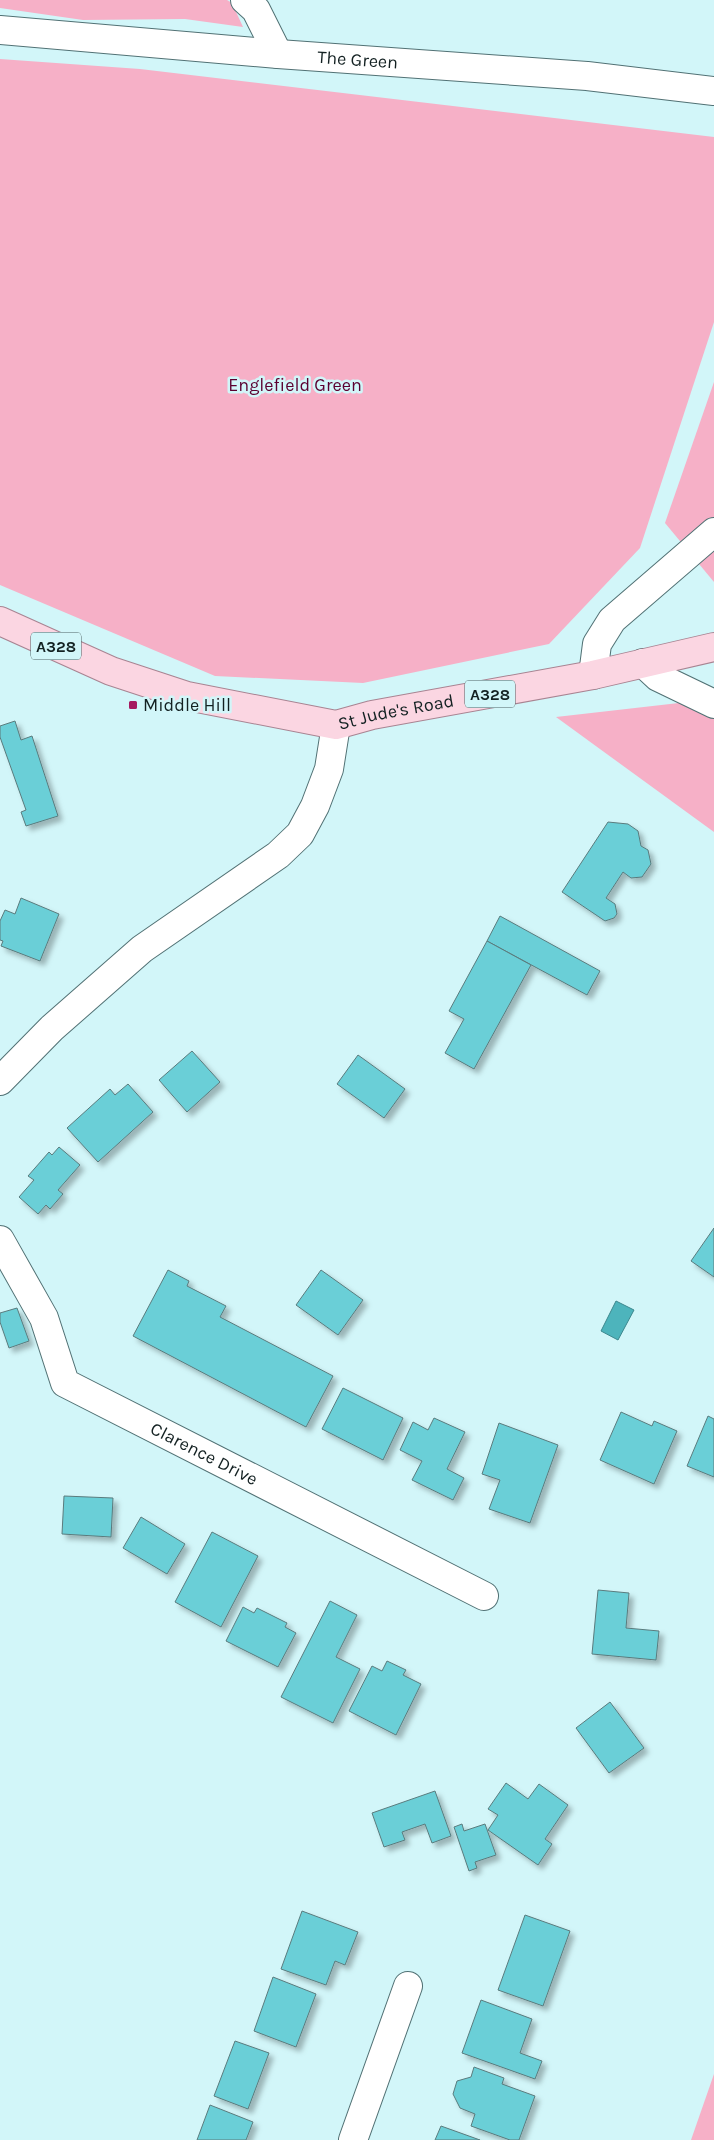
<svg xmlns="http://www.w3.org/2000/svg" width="714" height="2140" font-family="Karla,sans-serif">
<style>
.green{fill:#f6b0c7}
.water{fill:#4db4bc;stroke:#3c888e}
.building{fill:#6acfd7;stroke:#5a7b7d;filter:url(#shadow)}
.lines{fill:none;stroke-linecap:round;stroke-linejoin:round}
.minor-casing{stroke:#517174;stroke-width:30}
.major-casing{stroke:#a88492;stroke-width:30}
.minor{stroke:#fff;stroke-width:28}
.major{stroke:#fbd6e2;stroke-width:28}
.poi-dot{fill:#a5195f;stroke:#d2f6f9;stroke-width:2}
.labels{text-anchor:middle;stroke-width:5;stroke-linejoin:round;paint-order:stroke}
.shield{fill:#d2f6f9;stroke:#4c6162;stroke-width:1}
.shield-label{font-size:16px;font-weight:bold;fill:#132122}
.street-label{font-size:18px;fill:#132122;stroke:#d2f6f9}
.park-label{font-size:18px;fill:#5b0030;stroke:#d2f6f9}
.poi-label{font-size:18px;fill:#132122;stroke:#d2f6f9;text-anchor:start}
</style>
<defs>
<filter id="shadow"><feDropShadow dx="4.5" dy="4.5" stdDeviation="2.5" flood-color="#0004"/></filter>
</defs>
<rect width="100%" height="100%" fill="#d2f6f9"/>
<g class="green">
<polygon points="0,0 227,0 232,3 243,27 185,19 83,20 0,8"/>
<polygon points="0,59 140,69 714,137 714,322 640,548 549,644 363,683 215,676 0,585"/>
<polygon points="714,382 714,582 665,523"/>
<polygon points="714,699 714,832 556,717"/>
<polygon points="714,2074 714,2140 691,2140"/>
</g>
<polygon class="water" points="616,1301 634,1310 618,1340 601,1331"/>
<g class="building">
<polygon points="15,721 21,740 32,736 58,816 26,826 21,812 26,810 0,737 0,726"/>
<polygon points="608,822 628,824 638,831 641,846 648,850 651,864 642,877 631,878 623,872 606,898 615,904 617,914 614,918 605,921 562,892"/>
<polygon points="21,898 59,914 40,961 1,946 3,941 0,940 0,921 5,910 15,914"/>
<polygon points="500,916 600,971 587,995 487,941"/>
<polygon points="487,941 531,965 474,1069 445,1053 464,1019 449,1011"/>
<polygon points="192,1051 220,1082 187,1112 159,1080"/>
<polygon points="358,1055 405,1089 384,1118 337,1084"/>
<polygon points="128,1084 153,1112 98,1162 67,1128 110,1089 115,1095"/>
<polygon points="59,1147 80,1165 58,1190 63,1194 50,1209 46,1205 38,1214 19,1197 34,1180 28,1176 49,1152 52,1155"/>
<polygon points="714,1228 714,1277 691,1261"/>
<polygon points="168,1270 189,1281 187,1286 226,1306 220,1317 333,1376 306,1427 133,1336"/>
<polygon points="321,1270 363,1300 338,1335 296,1305"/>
<polygon points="17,1308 29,1341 9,1348 0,1322 0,1313"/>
<polygon points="343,1388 403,1418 383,1460 322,1429"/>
<polygon points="621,1412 652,1426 654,1421 677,1431 654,1484 600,1460"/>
<polygon points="708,1416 714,1419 714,1477 687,1466"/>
<polygon points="434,1418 465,1432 447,1469 464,1478 453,1500 412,1480 422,1461 400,1450 413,1422 428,1430"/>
<polygon points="499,1423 558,1445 530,1523 489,1509 500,1480 482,1474"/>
<polygon points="64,1496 113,1498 111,1537 62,1534"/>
<polygon points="141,1517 185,1544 167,1574 123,1548"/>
<polygon points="212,1532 258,1556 221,1627 175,1602"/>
<polygon points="598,1590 629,1593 626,1628 659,1631 656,1660 592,1654"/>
<polygon points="330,1601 357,1615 336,1657 360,1669 333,1723 281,1697"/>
<polygon points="243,1607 254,1613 257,1608 287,1623 285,1627 296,1633 278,1667 226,1641"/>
<polygon points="387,1661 406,1670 403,1675 421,1684 396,1735 349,1711 372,1666 382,1671"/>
<polygon points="610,1702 644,1748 609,1773 576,1728"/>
<polygon points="506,1783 528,1799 539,1784 568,1805 545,1839 552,1844 538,1865 488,1830 498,1815 488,1809"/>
<polygon points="435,1791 451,1836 432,1843 425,1824 402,1832 405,1840 384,1847 372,1813"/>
<polygon points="462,1824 464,1831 485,1824 496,1855 475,1862 477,1868 469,1871 454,1827"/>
<polygon points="302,1911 358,1932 345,1965 335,1961 326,1985 281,1969"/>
<polygon points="525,1915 570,1931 543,2006 498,1990"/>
<polygon points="273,1977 316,1994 296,2047 254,2031"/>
<polygon points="481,2000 532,2019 520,2053 542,2061 535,2079 462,2053"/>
<polygon points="235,2041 269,2053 248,2109 214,2096"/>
<polygon points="474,2067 504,2078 502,2084 535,2096 519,2140 510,2140 471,2126 475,2114 460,2108 453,2094 457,2081 471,2077"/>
<polygon points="210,2105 253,2122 246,2140 197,2140"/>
<polygon points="441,2126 480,2140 435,2140"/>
</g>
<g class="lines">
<defs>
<g id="minor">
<polyline points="245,0 256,10 278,54"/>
<path id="s1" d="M0,30L278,54L587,76L714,91"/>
<polyline points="643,663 658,677 714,704"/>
<polyline points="593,675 597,644 612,620 714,532"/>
<polyline points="0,1081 52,1028 142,949 278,855 300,834 315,806 329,769 336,725"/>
<path id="s2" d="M0,1240L44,1318L65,1383L484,1596"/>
<polyline points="353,2140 408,1986"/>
</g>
<g id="major">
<path id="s3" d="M0,621L111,671L187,696L336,725L372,715L593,675L714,647"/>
</g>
</defs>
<use href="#minor" class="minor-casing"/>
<use href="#major" class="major-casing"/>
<use href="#minor" class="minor"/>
<use href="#major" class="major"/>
</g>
<rect class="poi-dot" x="128" y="700" width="10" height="10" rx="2.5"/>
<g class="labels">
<g class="shield">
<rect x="31" y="632.5" width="50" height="27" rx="4"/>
<rect x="465" y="680.5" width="50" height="27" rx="4"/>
</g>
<g class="shield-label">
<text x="56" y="652">A328</text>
<text x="490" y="700">A328</text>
</g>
<g class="street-label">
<text dy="6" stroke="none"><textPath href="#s1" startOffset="359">The Green</textPath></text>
<text dy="6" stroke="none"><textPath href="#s3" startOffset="415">St Jude's Road</textPath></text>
<text dy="6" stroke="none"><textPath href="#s2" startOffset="314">Clarence Drive</textPath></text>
</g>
<g class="park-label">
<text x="295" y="391">Englefield Green</text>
</g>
<g class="poi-label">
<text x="143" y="711">Middle Hill</text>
</g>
</g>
</svg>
